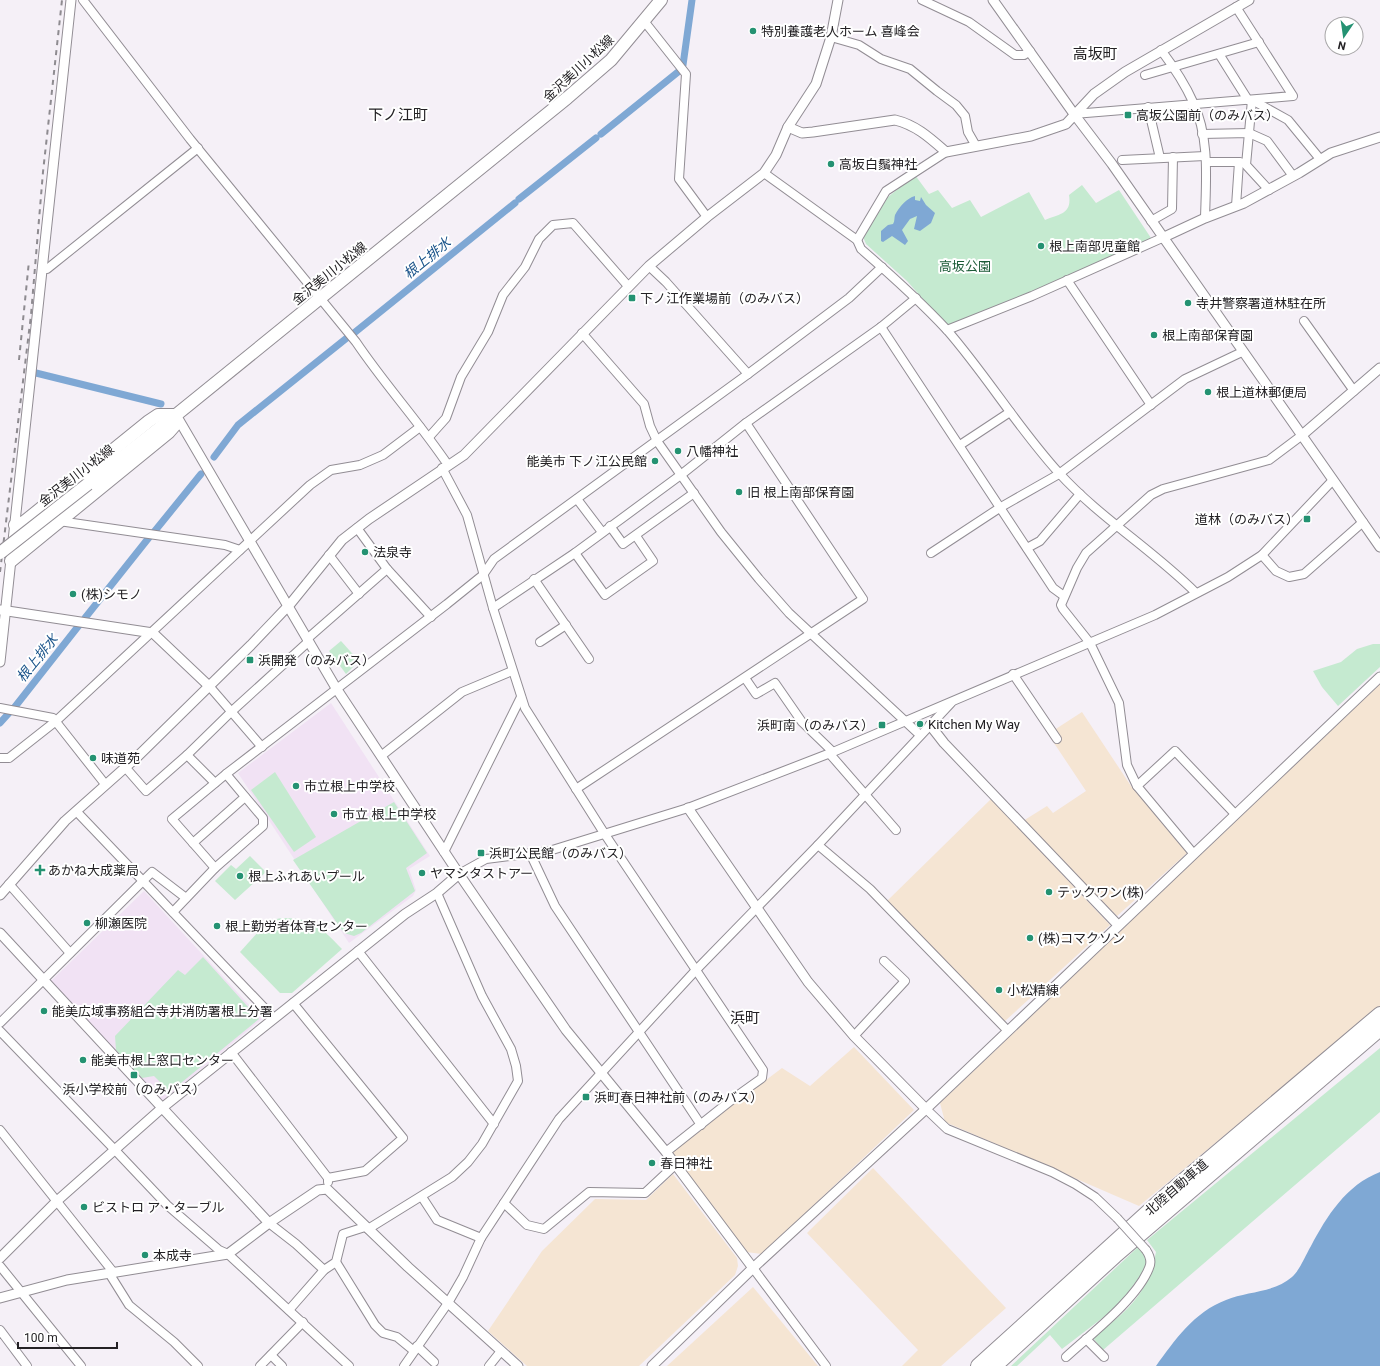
<svg xmlns="http://www.w3.org/2000/svg" width="1380" height="1366" font-family="Roboto,'Noto Sans JP',sans-serif">
<style>
.industrial{fill:#f5e5d3}
.education{fill:#f1e2f4}
.green{fill:#c5ead0}
.water{fill:#7fa8d4}
.lines{fill:none;stroke-linecap:round;stroke-linejoin:round}
.canal{stroke:#7fa8d4;stroke-width:7}
.minor-casing{stroke:#928d94;stroke-width:10}
.tertiary-casing{stroke:#928d94;stroke-width:11}
.primary-casing{stroke:#928d94;stroke-width:14}
.motorway-casing{stroke:#928d94;stroke-width:16}
.minor{stroke:#fff;stroke-width:8}
.tertiary{stroke:#fff;stroke-width:9}
.primary{stroke:#fff;stroke-width:12}
.motorway{stroke:#fff;stroke-width:14}
.rail{stroke:#8e8b90;stroke-width:2;stroke-dasharray:5 5;stroke-linecap:butt}
.minor-bridge-casing{stroke:#928d94;stroke-width:10;stroke-linecap:butt}
.primary-bridge-casing{stroke:#928d94;stroke-width:14;stroke-linecap:butt}
.minor-bridge{stroke:#fff;stroke-width:8}
.primary-bridge{stroke:#fff;stroke-width:12}
.poi-dot{fill:#249272;stroke:#fff;stroke-width:1.5}
.labels{text-anchor:middle;stroke-width:4;stroke-linejoin:round;paint-order:stroke}
.poi-label{font-size:13px;fill:#232124;stroke:#fff;text-anchor:start}
.street-label{font-size:13px;fill:#232124;stroke:#fff}
.park-label{font-size:13px;fill:#1b5a36;stroke:#fff}
.water-label{font-size:14px;font-style:italic;fill:#185289;stroke:#fff}
.quarter-label{font-size:15px;fill:#232124;stroke:#fff}
</style>
<rect width="100%" height="100%" fill="#f5f0f7"/>
<g class="industrial">
<polygon points="1380,684 1380,1007 1139,1206 945,1122 940,1103"/>
<polygon points="1082,712 1131,786 1187,853 1117,916 1023,821 1047,806 1053,813 1086,791 1048,734"/>
<polygon points="991,799 1110,925 1004,1022 886,902"/>
<polygon points="854,1047 914,1110 762,1254 746,1252 672,1158 672,1150 782,1068 810,1086"/>
<polygon points="873,1168 1006,1308 941,1366 902,1366 918,1350 807,1233"/>
<polygon points="673,1174 737,1258 738,1266 735,1275 639,1366 527,1366 488,1331 542,1251 595,1199 646,1200"/>
<polygon points="753,1287 818,1366 667,1366"/>
</g>
<g class="education">
<polygon points="331,703 430,856 409,869 416,890 413,896 349,943 238,773"/>
<polygon points="144,891 262,1019 161,1102 50,982"/>
</g>
<g class="green">
<path d="M915,175L929,194L938,190L952,208L970,200L981,217L1029,192L1045,220C1060,214 1072,214 1069,195L1082,185L1096,203L1119,190L1151,238L1136,247L953,326L945,324L907,281L866,244L863,237L888,197Z"/>
<polygon points="341,641 359,661 346,674 329,651"/>
<polygon points="1373,644 1380,644 1380,667 1338,706 1322,687 1313,671 1341,662 1357,649"/>
<polygon points="275,772 316,837 294,852 251,790"/>
<polygon points="394,802 427,853 406,868 415,891 361,933 354,936 344,933 293,860"/>
<polygon points="250,856 266,872 235,900 215,881 231,865 236,869"/>
<path d="M281,918C311,917 322,928 342,949L292,993H280L240,952L268,921Z"/>
<polygon points="203,957 259,1019 170,1092 154,1076 142,1078 116,1050 115,1036 178,970 185,975"/>
<path d="M1380,1048V1112L1103,1350L1093,1338C1126,1311 1147,1297 1156,1252L1147,1240Z"/>
<polygon points="1138,1247 1144,1253 1147,1261 1144,1271 1118,1306 1062,1349 1050,1335 1017,1366 1011,1366"/>
</g>
<g class="water">
<path d="M915,196V200L920,201L921,197L926,205L935,213L931,223L920,231L914,229L917,216L910,219L902,230L908,241L905,245L892,236L883,242L881,241V231L888,225L893,224C895,221 894,218 895,215C899,207 907,198 915,196Z"/>
<path d="M1380,1172V1366H1156C1175,1340 1194,1312 1226,1300C1247,1291 1274,1293 1292,1277C1300,1270 1305,1256 1311,1246C1327,1216 1346,1185 1380,1172Z"/>
</g>
<g class="lines">
<g class="canal">
<polyline points="683,65 692,0"/>
<polyline points="601,134 678,72"/>
<polyline points="519,199 596,138"/>
<polyline points="354,333 515,203"/>
<polyline points="36,373 161,404"/>
<polyline points="214,457 238,425 348,337"/>
<polyline points="154,532 201,474"/>
<polyline points="85,618 151,535"/>
<polyline points="14,708 80,624"/>
<polyline points="0,723 9,713"/>
</g>
<defs>
<g id="minor">
<path d="M83,0L190,139L356,342C385,385 419,422 448,465"/>
<polyline points="922,0 969,22 1015,55 1024,55 1030,51"/>
<polyline points="644,21 686,74 679,179 707,217"/>
<polyline points="831,37 859,45 881,59 910,69 937,91 956,105 965,116 968,132 976,146"/>
<path d="M1161,50C1173,66 1185,84 1193,102C1210,138 1206,180 1205,218"/>
<polyline points="1219,54 1248,100"/>
<polyline points="1145,75 1259,42"/>
<polyline points="1148,107 1160,158"/>
<polyline points="1074,114 1293,96 1236,7"/>
<polyline points="1202,134 1249,133 1267,141 1293,176"/>
<polyline points="1122,160 1205,156"/>
<polyline points="1206,162 1239,162 1243,163"/>
<path d="M764,173L857,240L861,249C891,275 920,301 947,330C987,376 1018,428 1059,473C1100,518 1153,550 1196,593"/>
<polyline points="1269,190 1246,165 1252,100 1288,120 1320,159"/>
<polyline points="1236,206 1239,162"/>
<polyline points="1151,221 1172,209 1173,157"/>
<polyline points="857,240 886,191 946,152"/>
<polyline points="649,266 666,282 748,374"/>
<polyline points="42,268 47,269 198,148"/>
<polyline points="1067,280 1151,405"/>
<polyline points="1304,321 1354,391"/>
<polyline points="881,327 1053,588 1064,596"/>
<polyline points="947,330 1032,296 1162,238"/>
<polyline points="582,333 644,404 650,426 657,441 721,532 759,579 789,613 920,735"/>
<polyline points="429,437 446,418 461,377 488,332 503,295 525,267 539,239 553,225 573,223 628,286"/>
<polyline points="960,445 1010,412"/>
<polyline points="442,468 467,515 493,608 525,708 604,833 763,1070 762,1078 734,1098 666,1152"/>
<polyline points="577,499 602,532"/>
<polyline points="59,521 225,545 240,550"/>
<polyline points="610,526 623,544 694,493"/>
<polyline points="357,528 387,569 431,617"/>
<polyline points="1027,548 1040,541 1080,494"/>
<polyline points="575,553 605,595 653,561 636,536"/>
<polyline points="931,553 1001,507 1059,474 1185,379 1242,352"/>
<polyline points="329,555 359,594"/>
<polyline points="1262,555 1276,571 1289,577 1304,574 1363,522"/>
<polyline points="534,579 589,659"/>
<polyline points="493,608 575,553 682,474 746,423 881,327 916,298"/>
<polyline points="307,639 387,569"/>
<polyline points="540,642 566,625"/>
<polyline points="1013,674 1057,739"/>
<polyline points="745,678 756,694 775,683 802,722 833,752"/>
<polyline points="210,687 262,747"/>
<polyline points="0,708 53,718 105,784"/>
<polyline points="829,753 896,830"/>
<polyline points="187,755 231,712 308,642"/>
<polyline points="381,756 462,692 512,671"/>
<polyline points="0,758 9,758 56,721 310,485 331,470 360,465 383,455 420,427"/>
<polyline points="125,767 146,791 187,755 215,783"/>
<polyline points="1137,786 1175,751 1235,814"/>
<polyline points="576,789 863,599 746,423"/>
<polyline points="77,812 274,1018"/>
<polyline points="193,843 245,797"/>
<polyline points="818,845 870,889 1008,1031"/>
<polyline points="444,852 521,697"/>
<polyline points="530,853 555,906 701,1125"/>
<polyline points="1193,853 1137,786 1127,765 1119,703 1090,643 1063,609 1061,605 1077,568 1086,553 1151,495 1163,489 1269,460 1301,436"/>
<polyline points="215,868 172,819 226,774"/>
<polyline points="459,874 486,859 549,851 688,808 833,752 1155,615 1228,577 1262,555 1333,480"/>
<polyline points="9,884 70,953"/>
<polyline points="173,912 215,868 263,826 263,818 226,774 447,604 483,575 494,559 748,374 849,298 882,267"/>
<polyline points="358,951 494,1124"/>
<polyline points="293,1003 403,1138 365,1171 328,1178"/>
<polyline points="0,1023 152,872 186,898"/>
<polyline points="0,1031 114,1149 167,1205 219,1250 228,1254 349,1366"/>
<polyline points="854,1036 905,981 884,961"/>
<polyline points="231,1052 328,1178 328,1182"/>
<polyline points="926,1109 947,1129 1052,1172 1075,1184 1095,1197 1117,1218"/>
<polyline points="0,1130 114,1273"/>
<polyline points="422,1197 437,1220 481,1238"/>
<polyline points="504,1203 527,1225 544,1229 589,1192 645,1193 675,1165"/>
<polyline points="269,1223 296,1244 324,1270"/>
<polyline points="368,1229 452,1177 468,1162 482,1144 518,1081 516,1066 511,1049 482,996 437,893"/>
<polyline points="336,1262 375,1325 383,1333 397,1337 414,1351"/>
<polyline points="0,1266 81,1366"/>
<polyline points="753,1268 826,1366"/>
<polyline points="109,1273 129,1305 174,1342 198,1366"/>
<polyline points="289,1310 324,1270 336,1262 343,1234 365,1227"/>
<polyline points="0,1330 27,1366"/>
<polyline points="1086,1339 1104,1357"/>
<polyline points="417,1346 434,1362"/>
<polyline points="271,1355 282,1366"/>
<path d="M1066,1357C1091,1334 1137,1299 1149,1268C1152,1262 1150,1256 1146,1250"/>
<polyline points="260,1366 303,1322"/>
<polyline points="404,1366 448,1303 463,1277 481,1238 559,1119 696,970 818,845 951,703"/>
<polyline points="489,1366 501,1351"/>
</g>
<g id="tertiary">
<polyline points="993,0 1074,114 1112,164 1380,547"/>
<path d="M788,127L802,133L813,132L895,120C916,125 930,138 946,152L1031,136L1066,124L1094,94L1125,72L1249,0"/>
<polyline points="1162,238 1205,218 1244,203 1299,173 1331,153 1380,137"/>
<polyline points="176,415 336,688 459,874 566,1030 666,1152 753,1268"/>
<polyline points="1301,436 1380,368"/>
<polyline points="1,610 153,633 210,687"/>
<polyline points="0,662 71,0"/>
<polyline points="930,725 944,743 1118,925"/>
<polyline points="688,808 808,982 854,1036 926,1109"/>
<polyline points="0,895 65,821 136,758 251,645 291,603 342,540 369,519 464,455 649,266 707,217 764,173 776,155 788,127 816,84 831,37 838,0"/>
<polyline points="0,933 269,1223"/>
<polyline points="0,1258 58,1200 162,1108 405,914 437,893 459,874"/>
<polyline points="0,1298 67,1280 228,1254 269,1223 318,1190 327,1189 408,1267 518,1366"/>
<polyline points="652,1366 753,1268 926,1109 1380,677"/>
</g>
<g id="primary">
<polyline points="88,484 176,415 567,98 611,60 661,0"/>
<polyline points="11,561 169,432 176,424 176,415 158,415 149,421 24,522 15,525"/>
</g>
<g id="motorway">
<polyline points="978,1366 1172,1190 1380,1014"/>
<polyline points="995,1366 1115,1256 1380,1029"/>
</g>
</defs>
<use href="#minor" class="minor-casing"/>
<use href="#tertiary" class="tertiary-casing"/>
<use href="#primary" class="primary-casing"/>
<use href="#motorway" class="motorway-casing"/>
<use href="#minor" class="minor"/>
<use href="#tertiary" class="tertiary"/>
<use href="#primary" class="primary"/>
<use href="#motorway" class="motorway"/>
<g class="rail">
<polyline points="19,360 29,261"/>
<polyline points="0,572 31,315 43,172 62,0"/>
</g>
<defs>
<polyline id="minor-bridge" points="1117,1218 1146,1250"/>
<polyline id="primary-bridge" points="0,553 88,484"/>
</defs>
<use href="#minor-bridge" class="minor-bridge-casing"/>
<use href="#primary-bridge" class="primary-bridge-casing"/>
<use href="#minor-bridge" class="minor-bridge"/>
<use href="#primary-bridge" class="primary-bridge"/>
</g>
<g class="poi-dot">
<circle cx="753" cy="31" r="4"/>
<rect x="1124" y="111" width="8" height="8" rx="2"/>
<circle cx="831" cy="164" r="4"/>
<circle cx="1041" cy="246" r="4"/>
<rect x="628" y="294" width="8" height="8" rx="2"/>
<circle cx="1188" cy="303" r="4"/>
<circle cx="1154" cy="335" r="4"/>
<circle cx="1208" cy="392" r="4"/>
<circle cx="678" cy="451" r="4"/>
<circle cx="655" cy="461" r="4"/>
<circle cx="739" cy="492" r="4"/>
<rect x="1303" y="515" width="8" height="8" rx="2"/>
<circle cx="365" cy="552" r="4"/>
<circle cx="73" cy="594" r="4"/>
<rect x="246" y="656" width="8" height="8" rx="2"/>
<circle cx="920" cy="724" r="4"/>
<rect x="878" y="721" width="8" height="8" rx="2"/>
<circle cx="93" cy="758" r="4"/>
<circle cx="296" cy="786" r="4"/>
<circle cx="334" cy="814" r="4"/>
<rect x="477" y="849" width="8" height="8" rx="2"/>
<path d="M38 864h4v4h4v4h-4v4h-4v-4h-4v-4h4z"/>
<circle cx="422" cy="873" r="4"/>
<circle cx="240" cy="876" r="4"/>
<circle cx="1049" cy="892" r="4"/>
<circle cx="87" cy="923" r="4"/>
<circle cx="217" cy="926" r="4"/>
<circle cx="1030" cy="938" r="4"/>
<circle cx="999" cy="990" r="4"/>
<circle cx="44" cy="1011" r="4"/>
<circle cx="83" cy="1060" r="4"/>
<rect x="130" y="1071" width="8" height="8" rx="2"/>
<rect x="582" y="1093" width="8" height="8" rx="2"/>
<circle cx="652" cy="1163" r="4"/>
<circle cx="84" cy="1207" r="4"/>
<circle cx="145" cy="1255" r="4"/>
</g>
<g class="labels">
<g class="poi-label">
<text x="761" y="36">特別養護老人ホーム 喜峰会</text>
<text x="1136" y="120">高坂公園前（のみバス）</text>
<text x="839" y="169">高坂白鬚神社</text>
<text x="1049" y="251">根上南部児童館</text>
<text x="640" y="303">下ノ江作業場前（のみバス）</text>
<text x="1196" y="308">寺井警察署道林駐在所</text>
<text x="1162" y="340">根上南部保育園</text>
<text x="1216" y="397">根上道林郵便局</text>
<text x="686" y="456">八幡神社</text>
<text x="647" y="466" text-anchor="end">能美市 下ノ江公民館</text>
<text x="747" y="497">旧 根上南部保育園</text>
<text x="1299" y="524" text-anchor="end">道林（のみバス）</text>
<text x="373" y="557">法泉寺</text>
<text x="81" y="599">(株)シモノ</text>
<text x="258" y="665">浜開発（のみバス）</text>
<text x="928" y="729">Kitchen My Way</text>
<text x="874" y="730" text-anchor="end">浜町南（のみバス）</text>
<text x="101" y="763">味道苑</text>
<text x="304" y="791">市立根上中学校</text>
<text x="342" y="819">市立 根上中学校</text>
<text x="489" y="858">浜町公民館（のみバス）</text>
<text x="48" y="875">あかね大成薬局</text>
<text x="430" y="878">ヤマシタストアー</text>
<text x="248" y="881">根上ふれあいプール</text>
<text x="1057" y="897">テックワン(株)</text>
<text x="95" y="928">柳瀬医院</text>
<text x="225" y="931">根上勤労者体育センター</text>
<text x="1038" y="943">(株)コマクソン</text>
<text x="1007" y="995">小松精練</text>
<text x="52" y="1016">能美広域事務組合寺井消防署根上分署</text>
<text x="91" y="1065">能美市根上窓口センター</text>
<text x="134" y="1094" text-anchor="middle">浜小学校前（のみバス）</text>
<text x="594" y="1102">浜町春日神社前（のみバス）</text>
<text x="660" y="1168">春日神社</text>
<text x="92" y="1212">ビストロ ア・ターブル</text>
<text x="153" y="1260">本成寺</text>
</g>
<g class="street-label">
<text transform="translate(578 68) rotate(-43)" y="5">金沢美川小松線</text>
<text transform="translate(329 273) rotate(-39)" y="5">金沢美川小松線</text>
<text transform="translate(76 475) rotate(-38)" y="5">金沢美川小松線</text>
<text transform="translate(1176 1187) rotate(-41)" y="5">北陸自動車道</text>
</g>
<g class="park-label">
<text x="965" y="271">高坂公園</text>
</g>
<g class="water-label">
<text transform="translate(427 258) rotate(-39)" y="5">根上排水</text>
<text transform="translate(37 658) rotate(-51)" y="5">根上排水</text>
</g>
<g class="quarter-label">
<text x="1095" y="59">高坂町</text>
<text x="398" y="120">下ノ江町</text>
<text x="745" y="1023">浜町</text>
</g>
</g>
<g transform="translate(1344 36) rotate(193)"><circle r="19" fill="#ffffff" stroke="#a7a6a7"/>
<path d="M0-3L7 15L0 10L-7 15Z" fill="#249272"/>
<text y="-6" font-size="11" font-weight="bold" text-anchor="middle" fill="#232124">N</text>
</g>
<path d="M18 1342v6h99v-6" fill="none" stroke="#232124" stroke-width="2"/>
<text x="24" y="1342" font-size="12" fill="#232124" stroke="#ffffff" stroke-width="3" paint-order="stroke">100 m</text>
</svg>
